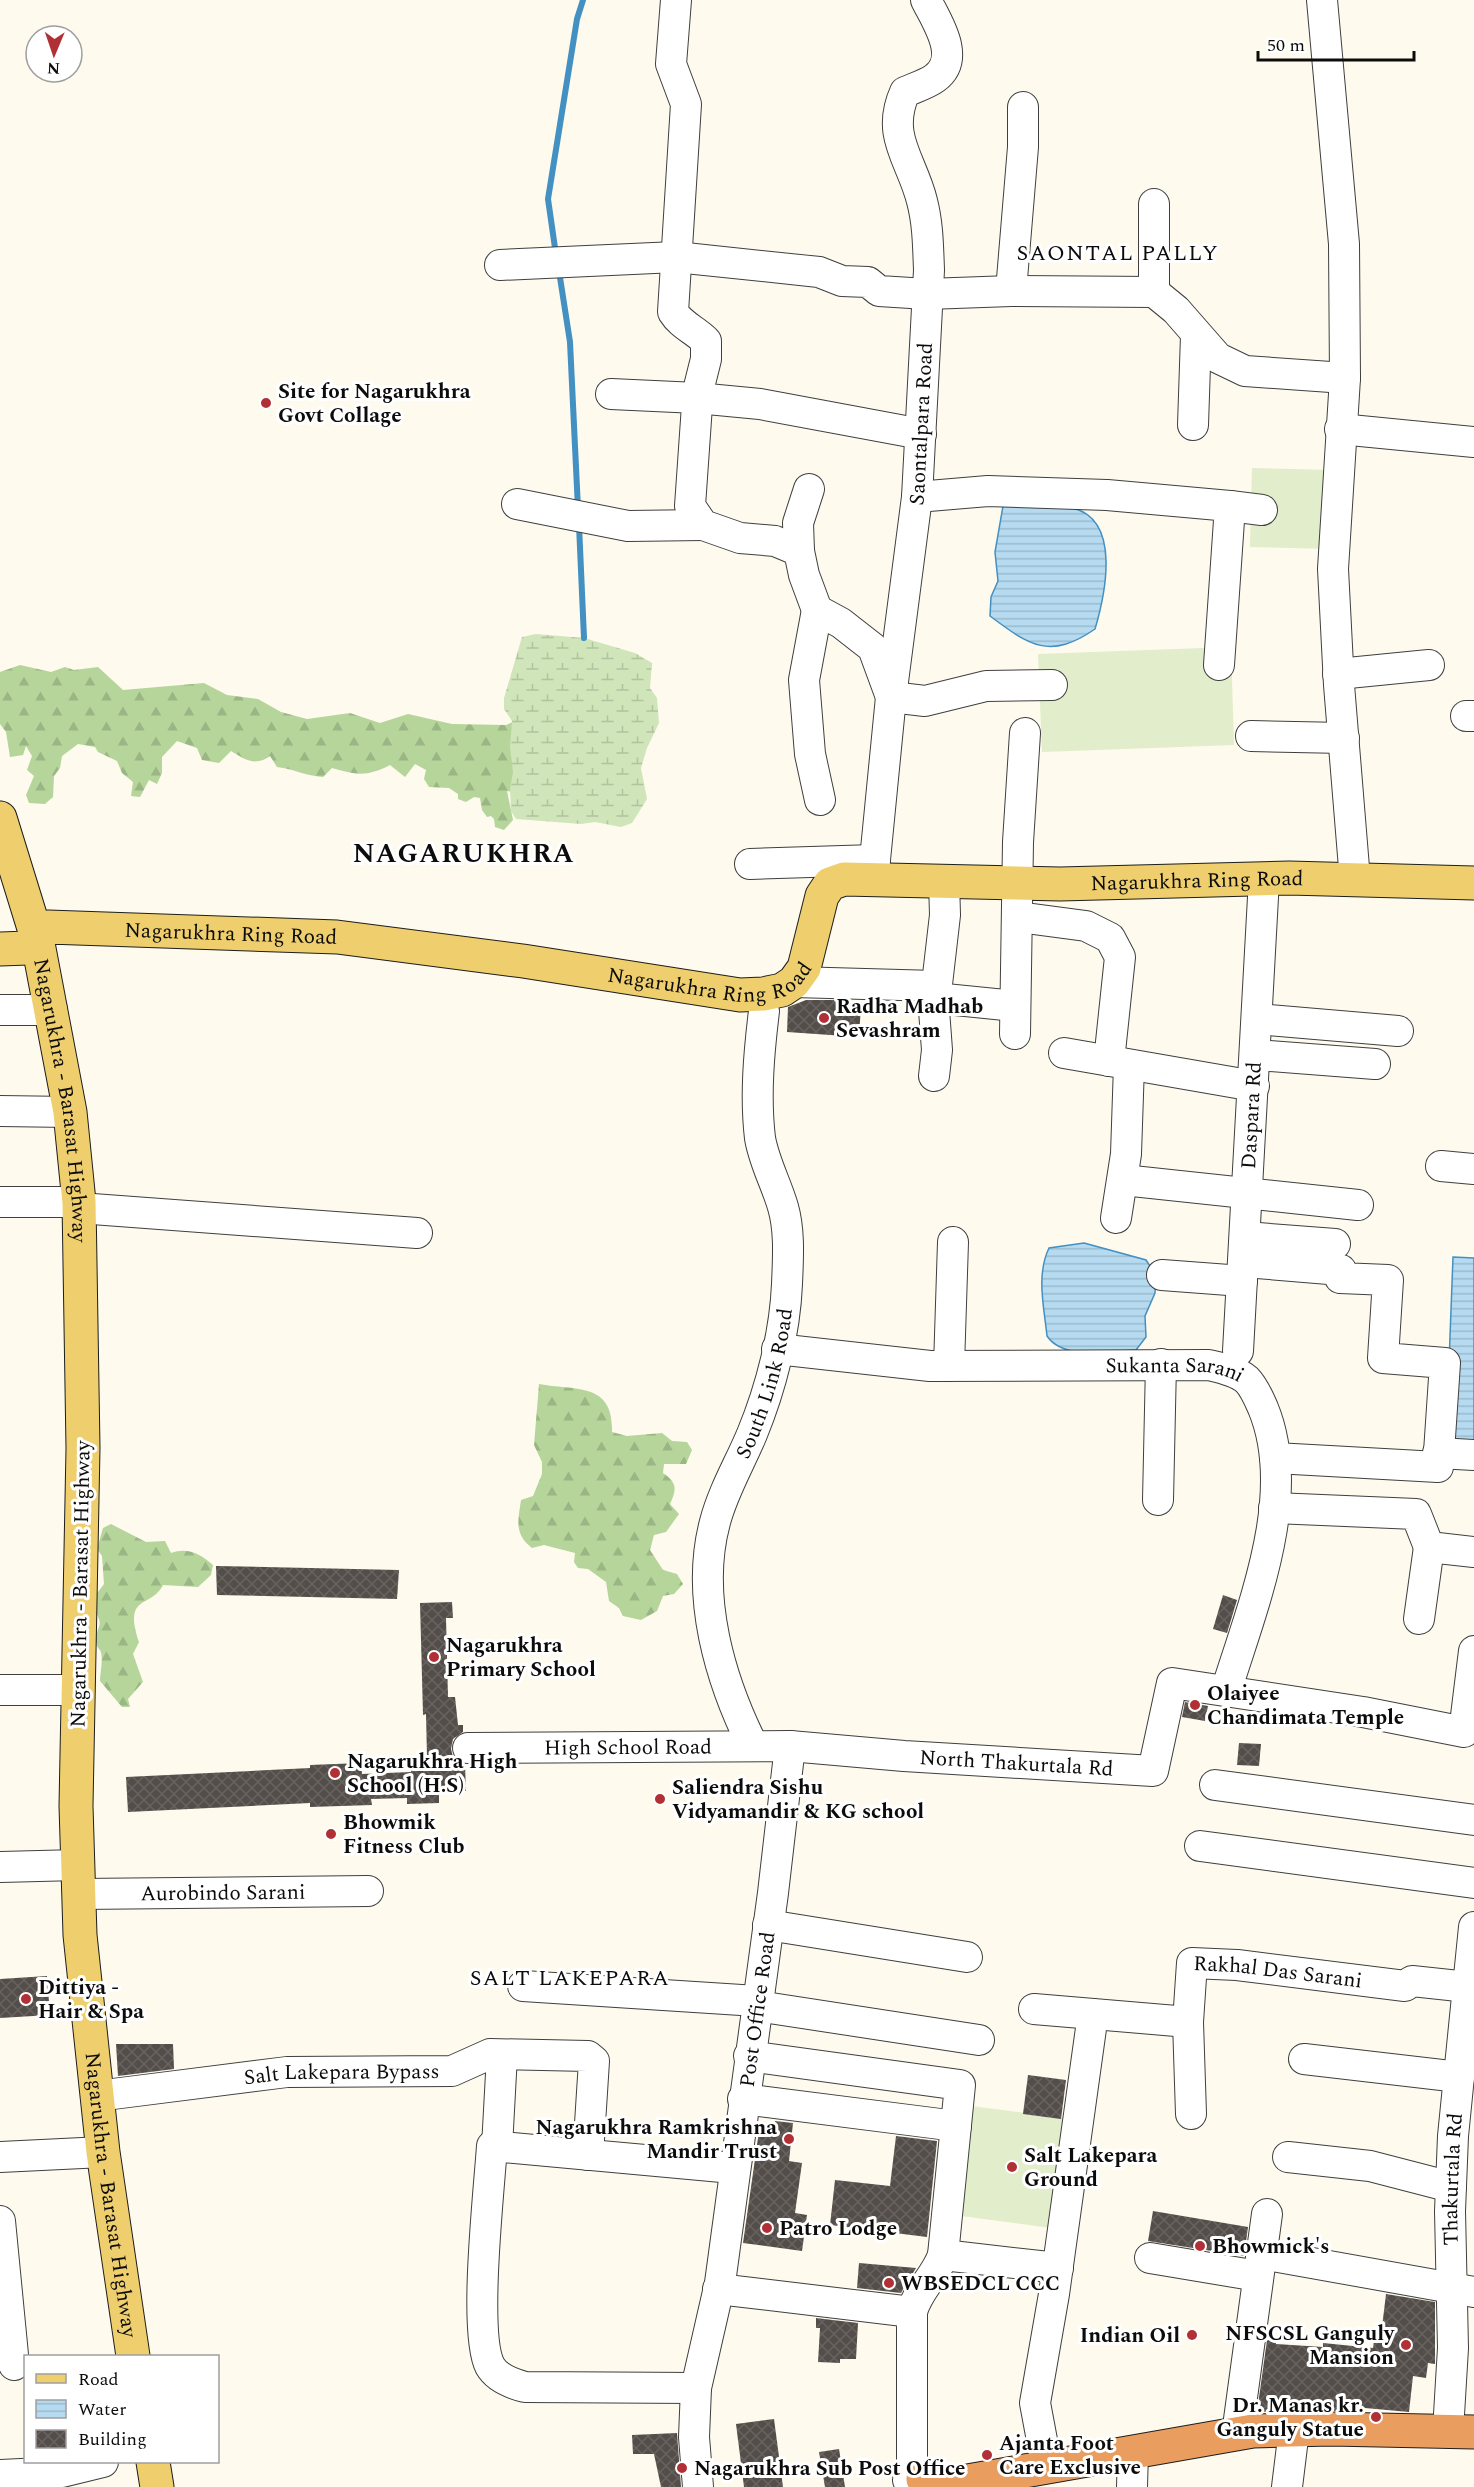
<svg xmlns="http://www.w3.org/2000/svg" width="1474" height="2487" font-family="Spectral,serif">
<style>
.forest{fill:url(#forest-firs)}
.wetland{fill:url(#wetland-marsh)}
.pitch{fill:#e1edcb}
.water{fill:url(#water-rules);stroke:#4390c2;stroke-width:1.5}
.lines{fill:none;stroke-linecap:round;stroke-linejoin:round}
.stream{stroke:#4390c2;stroke-width:6}
.building{fill:url(#building-cross-hatch)}
.minor-casing{stroke:#3f3f3f;stroke-width:32}
.major-casing{stroke:#1d1d1d;stroke-width:35}
.highway-casing{stroke:#1d1d1d;stroke-width:35}
.minor{stroke:#fff;stroke-width:30}
.major{stroke:#eece6d;stroke-width:33}
.highway{stroke:#e99e60;stroke-width:33}
.poi-dot{fill:#b13036;stroke:#fff;stroke-width:2}
.labels{text-anchor:middle;stroke-width:6;stroke-linejoin:round;paint-order:stroke}
.poi-label{font-size:21px;font-weight:bold;fill:#0c0c0c;stroke:#fff;text-anchor:start}
.street-label{font-size:21px;fill:#0c0c0c;stroke:#fff}
.neighbourhood-label{font-size:22px;letter-spacing:1.5px;fill:#0c0c0c;stroke:#fff}
.district-label{font-size:27px;font-weight:bold;letter-spacing:1.5px;fill:#0c0c0c;stroke:#fff}
</style>
<defs>
<pattern id="forest-firs" width="22" height="20" patternUnits="userSpaceOnUse" patternTransform="scale(1.5)"><rect width="22" height="20" fill="#b5d59a"/><path d="M5 1l3.5 6h-7zM16 11l3.5 6h-7z" fill="#9ab684"/></pattern>
<pattern id="wetland-marsh" width="20" height="14" patternUnits="userSpaceOnUse" patternTransform="scale(1.5)"><rect width="20" height="14" fill="#d0e5ba"/><path d="M1 5h8M5 5V1M11 12h8M15 12V8" fill="none" stroke="#b1c39f"/></pattern>
<pattern id="water-rules" width="6" height="5" patternUnits="userSpaceOnUse" patternTransform="scale(1.5)"><rect width="6" height="5" fill="#b6dbf1"/><path d="M0 2.5h6" fill="none" stroke="#9bbbcd"/></pattern>
<pattern id="building-cross-hatch" width="8" height="8" patternUnits="userSpaceOnUse" patternTransform="scale(1.5)"><rect width="8" height="8" fill="#544e4a"/><path d="M0 0l8 8M0 8l8-8" fill="none" stroke="#686360"/></pattern>
</defs>
<rect width="100%" height="100%" fill="#fefaed"/>
<g class="forest">
<path d="M20,665L51,672L65,667L74,670L98,667L123,690L204,683L227,695L258,699L281,712L307,719L350,713L380,723L408,714L452,724L506,725L519,719L515,792L507,791L513,820L504,830L495,827L494,819L491,816L487,817L482,810L480,798L474,797L466,802L458,799V794L449,788L429,787L424,779L426,770L415,764L405,777L390,765C367,777 356,775 332,768L323,777C306,776 294,769 277,767L270,756C255,767 244,759 231,751L219,763L202,760L197,748L177,741L162,757V773L157,784L149,780L140,797L131,796L133,782L122,773L117,761L98,752L95,747L78,744L62,756L60,768L54,776L53,797L45,804L29,803L26,795L34,776L27,770L32,756L26,746L23,755L10,757L6,732L0,724V672Z"/>
<path d="M539,1384C574,1391 614,1381 612,1432L627,1436L662,1433L672,1441L687,1442L692,1450L686,1464H664L663,1473C677,1483 677,1488 670,1504L679,1514L666,1532L654,1535L650,1550L663,1570L677,1574L683,1584L674,1594L663,1596L657,1611L641,1620L623,1616L619,1608L609,1601L606,1582L588,1569L578,1568L574,1562L575,1553L544,1545L532,1548C514,1534 518,1521 521,1500L533,1496L542,1474V1462L534,1445Z"/>
<path d="M111,1524L146,1542L165,1541L171,1553C188,1547 200,1554 213,1565L211,1575L198,1587L163,1585C151,1609 123,1593 139,1642L133,1654L143,1682L128,1699L130,1707H122L100,1681C100,1673 104,1657 100,1650C98,1648 96,1645 96,1642C95,1626 106,1627 94,1610L95,1596L104,1584L102,1556L97,1549L103,1528Z"/>
</g>
<polygon class="wetland" points="536,634 584,638 635,653 652,663 650,688 657,698 659,723 647,748 641,768 647,799 632,823 621,827 595,822 581,824 516,819 511,811 510,789 513,772 510,747 512,721 504,709 504,698 522,637"/>
<g class="pitch">
<polygon points="1252,468 1332,470 1330,549 1250,547"/>
<polygon points="1231,647 1234,745 1042,752 1038,654"/>
<polygon points="963,2105 1073,2119 1058,2229 954,2215"/>
</g>
<g class="water">
<path d="M1003,506C1024,507 1051,503 1072,508C1122,519 1105,595 1095,629C1050,660 1030,646 990,616L991,597L998,581L995,552Z"/>
<path d="M1084,1243L1146,1260L1156,1275L1155,1293L1145,1316L1146,1337L1136,1350C1109,1351 1064,1361 1047,1336C1044,1307 1036,1275 1049,1248Z"/>
<polygon points="1453,1257 1474,1258 1474,1444 1446,1443"/>
</g>
<g class="lines">
<g class="stream">
<polyline points="556,255 548,199 577,19 583,0"/>
<polyline points="559,271 570,342 578,509"/>
<polyline points="579,525 584,638"/>
</g>
</g>
<g class="building">
<polygon points="806,1000 838,1000 838,1004 861,1005 859,1037 787,1032 788,1007"/>
<polygon points="216,1566 399,1570 397,1599 217,1595"/>
<polygon points="1223,1595 1237,1600 1227,1633 1213,1629"/>
<polygon points="452,1602 453,1618 446,1618 448,1697 455,1697 458,1725 463,1725 463,1732 453,1739 451,1749 453,1757 465,1764 466,1791 439,1791 439,1803 407,1804 407,1798 371,1799 372,1805 310,1807 310,1803 128,1812 126,1777 310,1768 310,1765 361,1763 362,1774 411,1772 410,1758 427,1757 426,1714 423,1715 420,1603"/>
<polygon points="1185,1702 1208,1706 1205,1721 1182,1717"/>
<polygon points="1239,1743 1261,1744 1259,1766 1237,1765"/>
<polygon points="47,1976 50,2015 0,2018 0,1979"/>
<polygon points="116,2044 173,2044 174,2069 118,2076"/>
<polygon points="1028,2075 1066,2080 1061,2119 1023,2114"/>
<polygon points="775,2121 793,2123 789,2161 802,2163 795,2213 807,2215 802,2251 743,2243 760,2124 774,2126"/>
<polygon points="896,2136 937,2141 927,2237 830,2225 835,2180 890,2186"/>
<polygon points="1153,2211 1248,2227 1244,2256 1148,2241"/>
<polygon points="859,2263 916,2268 901,2293 857,2288"/>
<polygon points="1386,2294 1435,2302 1435,2364 1428,2363 1426,2378 1413,2376 1409,2412 1354,2407 1353,2411 1257,2412 1267,2340 1276,2340 1276,2344 1323,2347 1323,2343 1373,2348 1376,2326 1382,2327"/>
<polygon points="816,2318 858,2323 856,2359 840,2359 840,2363 818,2362 820,2328 816,2328"/>
<polygon points="774,2419 783,2487 744,2487 736,2424"/>
<polygon points="677,2433 681,2487 661,2487 654,2454 633,2454 632,2435"/>
<polygon points="839,2449 845,2487 825,2487 819,2452"/>
</g>
<g class="lines">
<defs>
<g id="minor">
<path d="M676,0L671,64L686,104L673,312C681,325 695,330 706,341V359L698,391L690,506L703,525L740,538L775,541L799,551L804,575L817,610L841,623L873,648L891,697L925,701L986,686L1052,685"/>
<polyline points="1322,0 1344,244 1345,378 1333,569 1339,685 1355,880"/>
<polyline points="500,265 676,257 819,272 842,281 868,282 879,291 927,294 1011,291 1154,292 1176,310 1218,358 1245,371 1345,378"/>
<polyline points="1011,291 1023,147 1023,107"/>
<polyline points="1154,292 1154,204"/>
<polyline points="611,394 697,398 760,404 921,434"/>
<polyline points="1193,425 1196,335"/>
<polyline points="1340,429 1474,442"/>
<polyline points="917,497 988,491 1107,495 1230,506 1219,665"/>
<polyline points="517,504 628,526 703,525"/>
<polyline points="1230,506 1262,510"/>
<polyline points="799,551 798,523 809,489"/>
<polyline points="817,610 804,680 810,754 820,800"/>
<polyline points="1338,674 1429,665"/>
<polyline points="1466,716 1474,716"/>
<polyline points="1251,736 1344,738"/>
<polyline points="750,864 875,860"/>
<path id="s1" d="M873,880L891,697L917,497L929,270C928,246 928,224 922,201C912,160 885,136 905,92C914,88 927,84 935,78C962,58 937,22 926,0"/>
<polyline points="1018,917 1086,926 1110,938 1120,957 1109,1061"/>
<polyline points="794,982 936,986"/>
<polyline points="935,998 1015,1006"/>
<polyline points="0,1010 52,1010"/>
<polyline points="1257,1019 1398,1031"/>
<polyline points="1015,1034 1018,842 1025,733"/>
<polyline points="1064,1053 1254,1086"/>
<polyline points="1256,1055 1375,1064"/>
<polyline points="934,1076 937,1050 934,1010 945,915 944,881"/>
<polyline points="0,1111 70,1112"/>
<polyline points="1441,1166 1474,1169"/>
<polyline points="1123,1180 1358,1205"/>
<polyline points="0,1202 79,1202"/>
<polyline points="79,1208 417,1233"/>
<polyline points="1116,1218 1126,1154 1129,1065"/>
<polyline points="1245,1237 1335,1244"/>
<polyline points="1244,1262 1341,1270 1340,1278 1388,1280 1383,1358 1445,1363 1438,1467 1275,1458"/>
<polyline points="1162,1275 1242,1281"/>
<path id="s2" d="M777,1349L930,1366L1209,1365C1222,1368 1237,1371 1247,1380C1254,1387 1259,1399 1263,1408C1299,1495 1252,1607 1226,1691"/>
<path id="s3" d="M1238,1351L1264,879"/>
<polyline points="949,1366 953,1242"/>
<polyline points="1438,1453 1474,1455"/>
<polyline points="1158,1500 1161,1364"/>
<polyline points="1274,1508 1416,1514 1429,1547"/>
<polyline points="1419,1619 1429,1547 1474,1552"/>
<polyline points="0,1690 79,1690"/>
<path id="s4" d="M753,1746C720,1680 695,1596 715,1522C723,1491 740,1463 752,1434C771,1388 785,1333 787,1284C788,1259 790,1231 783,1207C776,1183 764,1162 760,1138C755,1096 759,1052 764,1011"/>
<path id="s5" d="M468,1748L790,1746L904,1756L1153,1771L1172,1683L1363,1712L1464,1732L1474,1651"/>
<polyline points="1215,1785 1474,1820"/>
<polyline points="1200,1846 1474,1883"/>
<polyline points="0,1867 78,1865"/>
<path id="s6" d="M79,1894L368,1891"/>
<polyline points="768,1925 967,1957"/>
<polyline points="523,1986 757,2001"/>
<polyline points="757,2006 979,2040"/>
<path id="s7" d="M1034,2009L1188,2022L1192,1963L1237,1965L1405,1986L1412,1981L1468,1987"/>
<polyline points="1188,2022 1191,2114"/>
<path d="M749,2056L960,2085L943,2255C936,2276 917,2291 912,2312"/>
<polyline points="1304,2059 1459,2077"/>
<path id="s8" d="M97,2096L287,2072L452,2071L490,2054L588,2056L594,2061L588,2155"/>
<polyline points="743,2099 956,2126"/>
<polyline points="497,2147 502,2055"/>
<polyline points="0,2157 103,2152"/>
<polyline points="1288,2157 1370,2166 1451,2187"/>
<polyline points="0,2221 14,2365"/>
<polyline points="1262,2254 1474,2292"/>
<polyline points="943,2255 1058,2268"/>
<polyline points="1150,2258 1258,2276"/>
<polyline points="718,2289 912,2312 912,2474 908,2480"/>
<path d="M696,2388L525,2387C513,2384 497,2378 490,2366C473,2333 489,2191 492,2146L733,2168"/>
<path id="s9" d="M1448,2431L1453,2348L1450,2211L1453,2136L1474,1927"/>
<polyline points="1237,2434 1267,2214"/>
<polyline points="1047,2467 1035,2403 1054,2294 1093,2014"/>
<polyline points="0,2475 62,2472 103,2462"/>
<path id="s10" d="M698,2487L694,2437L696,2388L720,2283L773,1893L790,1746"/>
<polyline points="1132,2487 1133,2452"/>
<polyline points="1287,2487 1294,2430"/>
</g>
<g id="major">
<path id="s11" d="M0,818L37,938L70,1112L79,1202L83,1448L76,1806L80,1935L103,2152L133,2356"/>
<path id="s12" d="M0,949L28,948L48,927L337,937L523,961L740,995L763,994L782,990L794,982L804,968L822,896L830,884L844,879L1060,884L1289,878L1474,883"/>
<polyline points="153,2462 157,2487"/>
</g>
<polyline id="highway" points="923,2479 956,2483 1253,2431 1331,2429 1474,2432"/>
</defs>
<use href="#minor" class="minor-casing"/>
<use href="#major" class="major-casing"/>
<use href="#highway" class="highway-casing"/>
<use href="#minor" class="minor"/>
<use href="#major" class="major"/>
<use href="#highway" class="highway"/>
</g>
<g class="poi-dot">
<circle cx="266" cy="403" r="6"/>
<circle cx="824" cy="1018" r="6"/>
<circle cx="434" cy="1657" r="6"/>
<circle cx="1195" cy="1705" r="6"/>
<circle cx="335" cy="1773" r="6"/>
<circle cx="660" cy="1799" r="6"/>
<circle cx="331" cy="1834" r="6"/>
<circle cx="26" cy="1999" r="6"/>
<circle cx="789" cy="2139" r="6"/>
<circle cx="1012" cy="2167" r="6"/>
<circle cx="767" cy="2228" r="6"/>
<circle cx="1200" cy="2246" r="6"/>
<circle cx="889" cy="2283" r="6"/>
<circle cx="1192" cy="2335" r="6"/>
<circle cx="1406" cy="2345" r="6"/>
<circle cx="1376" cy="2417" r="6"/>
<circle cx="987" cy="2455" r="6"/>
<circle cx="682" cy="2468" r="6"/>
</g>
<g class="labels">
<g class="poi-label">
<text x="278" y="398">Site for Nagarukhra<tspan x="278" dy="24">Govt Collage</tspan></text>
<text x="836" y="1013">Radha Madhab<tspan x="836" dy="24">Sevashram</tspan></text>
<text x="446" y="1652">Nagarukhra<tspan x="446" dy="24">Primary School</tspan></text>
<text x="1207" y="1700">Olaiyee<tspan x="1207" dy="24">Chandimata Temple</tspan></text>
<text x="347" y="1768">Nagarukhra High<tspan x="347" dy="24">School (H.S)</tspan></text>
<text x="672" y="1794">Saliendra Sishu<tspan x="672" dy="24">Vidyamandir &amp; KG school</tspan></text>
<text x="343" y="1829">Bhowmik<tspan x="343" dy="24">Fitness Club</tspan></text>
<text x="38" y="1994">Dittiya -<tspan x="38" dy="24">Hair &amp; Spa</tspan></text>
<text x="777" y="2134" text-anchor="end">Nagarukhra Ramkrishna<tspan x="777" dy="24">Mandir Trust</tspan></text>
<text x="1024" y="2162">Salt Lakepara<tspan x="1024" dy="24">Ground</tspan></text>
<text x="779" y="2235">Patro Lodge</text>
<text x="1212" y="2253">Bhowmick's</text>
<text x="901" y="2290">WBSEDCL CCC</text>
<text x="1394" y="2340" text-anchor="end">NFSCSL Ganguly<tspan x="1394" dy="24">Mansion</tspan></text>
<text x="1180" y="2342" text-anchor="end">Indian Oil</text>
<text x="1364" y="2412" text-anchor="end">Dr. Manas kr.<tspan x="1364" dy="24">Ganguly Statue</tspan></text>
<text x="999" y="2450">Ajanta Foot<tspan x="999" dy="24">Care Exclusive</tspan></text>
<text x="694" y="2475">Nagarukhra Sub Post Office</text>
</g>
<g class="street-label">
<text dy="7" stroke="none"><textPath href="#s1" startOffset="459">Saontalpara Road</textPath></text>
<text dy="7" stroke="none"><textPath href="#s12" startOffset="1284">Nagarukhra Ring Road</textPath></text>
<text dy="7" stroke="none"><textPath href="#s12" startOffset="240">Nagarukhra Ring Road</textPath></text>
<text dy="7" stroke="none"><textPath href="#s12" startOffset="726">Nagarukhra Ring Road</textPath></text>
<text dy="7" stroke="none"><textPath href="#s11" startOffset="290">Nagarukhra - Barasat Highway</textPath></text>
<text dy="7" stroke="none"><textPath href="#s3" startOffset="236">Daspara Rd</textPath></text>
<text dy="7" stroke="none"><textPath href="#s2" startOffset="399">Sukanta Sarani</textPath></text>
<text dy="7" stroke="none"><textPath href="#s4" startOffset="380">South Link Road</textPath></text>
<text transform="translate(80 1584) rotate(-89)" y="7">Nagarukhra - Barasat Highway</text>
<text dy="7" stroke="none"><textPath href="#s5" startOffset="160">High School Road</textPath></text>
<text dy="7" stroke="none"><textPath href="#s5" startOffset="549">North Thakurtala Rd</textPath></text>
<text dy="7" stroke="none"><textPath href="#s6" startOffset="144">Aurobindo Sarani</textPath></text>
<text dy="7" stroke="none"><textPath href="#s7" startOffset="300">Rakhal Das Sarani</textPath></text>
<text dy="7" stroke="none"><textPath href="#s10" startOffset="483">Post Office Road</textPath></text>
<text dy="7" stroke="none"><textPath href="#s8" startOffset="246">Salt Lakepara Bypass</textPath></text>
<text dy="7" stroke="none"><textPath href="#s9" startOffset="252">Thakurtala Rd</textPath></text>
<text dy="7" stroke="none"><textPath href="#s11" startOffset="1388">Nagarukhra - Barasat Highway</textPath></text>
</g>
<g class="neighbourhood-label">
<text x="1118" y="260">SAONTAL PALLY</text>
<text x="570" y="1985">SALT LAKEPARA</text>
</g>
<g class="district-label">
<text x="464" y="862">NAGARUKHRA</text>
</g>
</g>
<rect x="24" y="2355" width="195" height="108" fill="#ffffff" stroke="#9e9e9e" stroke-width="1.5"/>
<rect x="36" y="2374" width="30" height="9" fill="#eece6d" stroke="#9e9e9e" stroke-width="1.5"/>
<text x="78" y="2385" font-size="18" fill="#0c0c0c">Road</text>
<rect x="36" y="2400" width="30" height="18" fill="url(#water-rules)" stroke="#9e9e9e" stroke-width="1.5"/>
<text x="78" y="2415" font-size="18" fill="#0c0c0c">Water</text>
<rect x="36" y="2430" width="30" height="18" fill="url(#building-cross-hatch)" stroke="#9e9e9e" stroke-width="1.5"/>
<text x="78" y="2445" font-size="18" fill="#0c0c0c">Building</text>
<g transform="translate(54 54) rotate(182)"><circle r="28" fill="#ffffff" stroke="#9e9e9e" stroke-width="1.5"/>
<path d="M0-4.5L10 22L0 15L-10 22Z" fill="#b13036"/>
<text y="-9" font-size="16" font-weight="bold" text-anchor="middle" fill="#0c0c0c">N</text>
</g>
<path d="M1258 51v9h156v-9" fill="none" stroke="#0c0c0c" stroke-width="3"/>
<text x="1267" y="51" font-size="18" fill="#0c0c0c" stroke="#ffffff" stroke-width="4.5" paint-order="stroke">50 m</text>
</svg>
